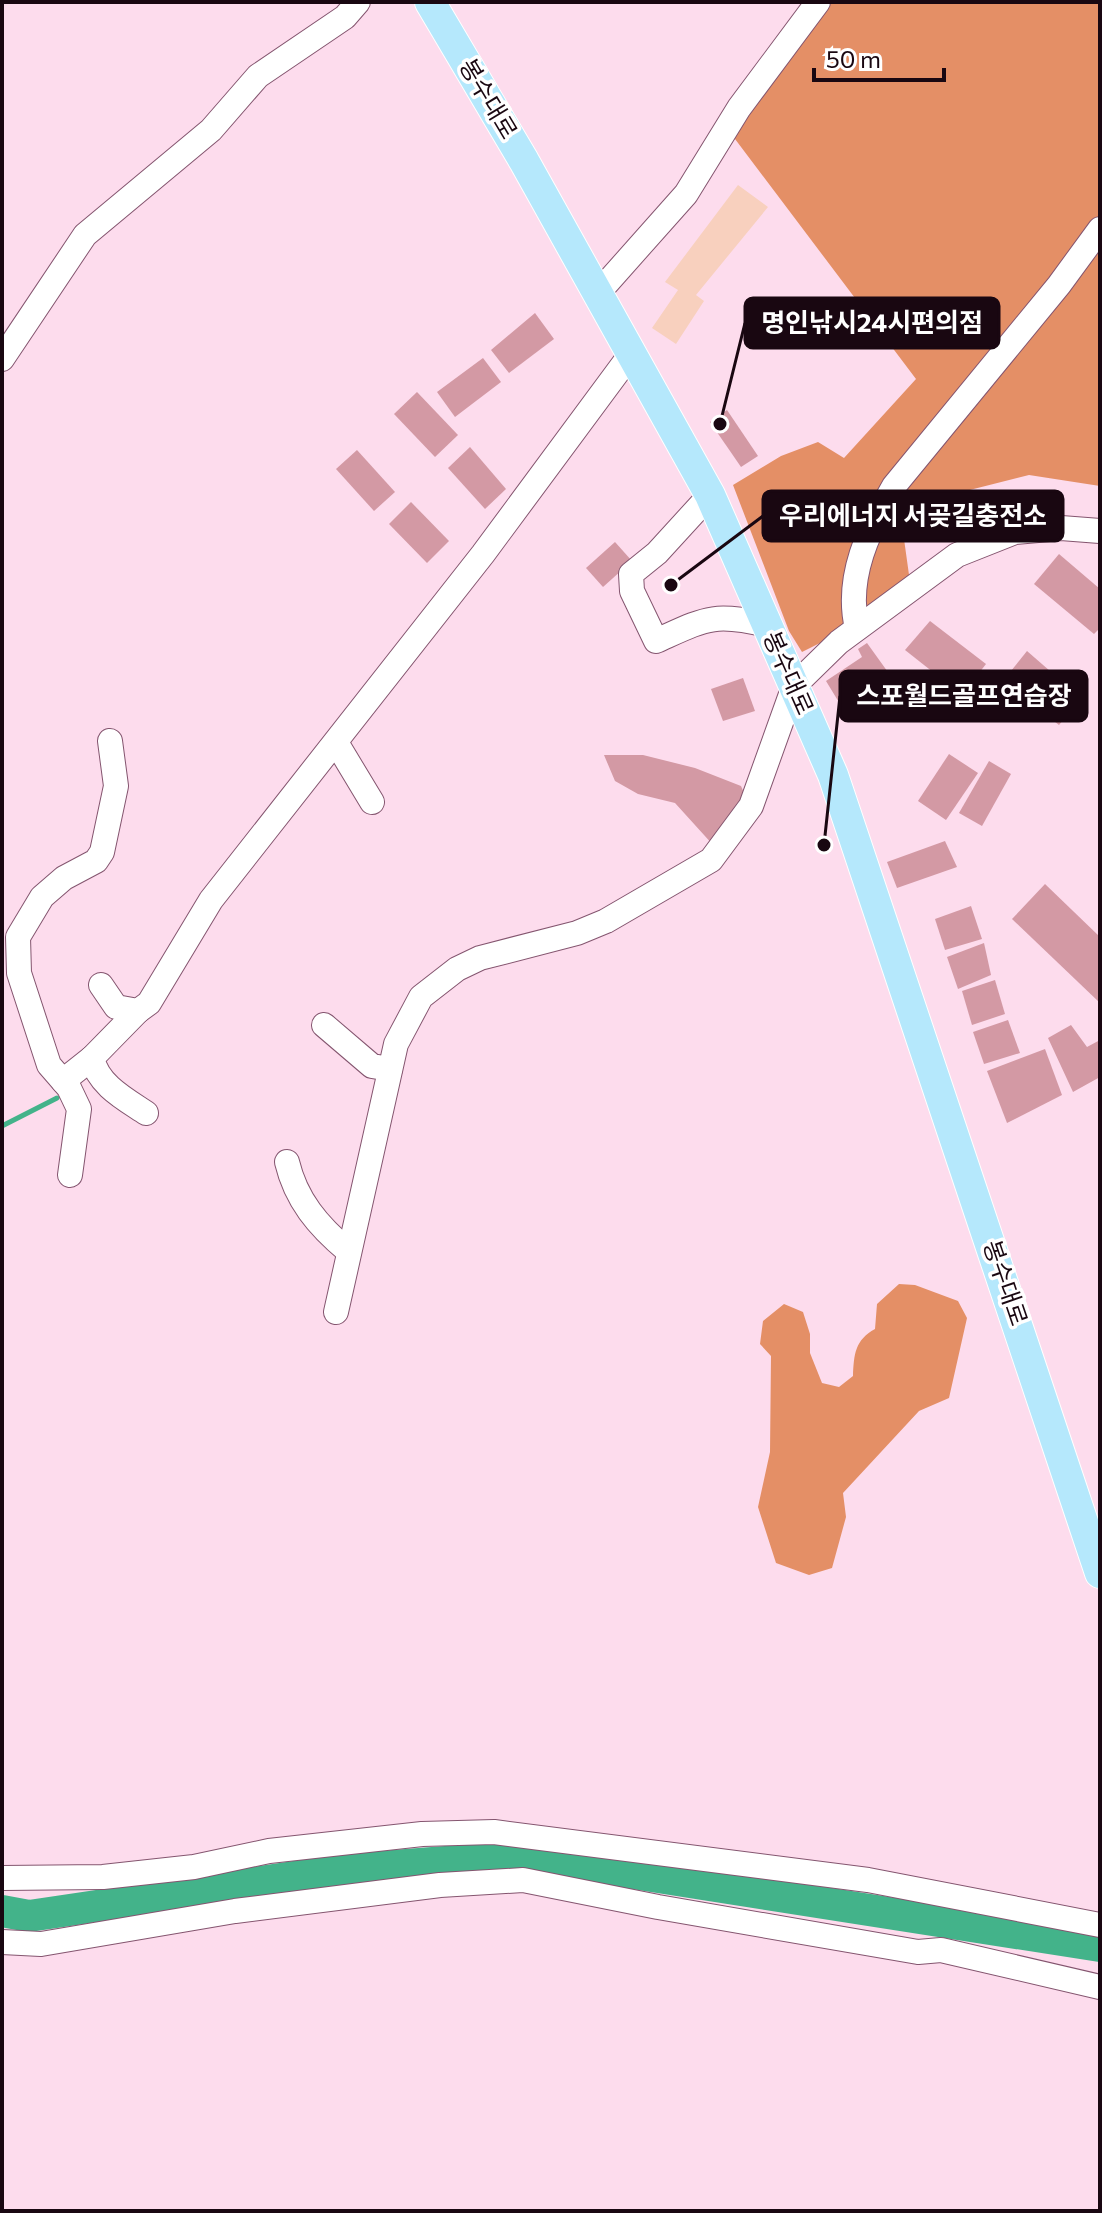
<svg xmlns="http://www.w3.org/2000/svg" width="1102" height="2213" font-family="Commissioner,'Noto Sans KR',sans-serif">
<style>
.green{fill:#f8d0be}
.forest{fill:#e48f66}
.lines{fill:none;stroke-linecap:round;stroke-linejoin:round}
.stream{stroke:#43b38a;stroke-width:5}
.river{stroke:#43b38a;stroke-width:32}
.building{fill:#d399a4}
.minor-casing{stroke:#84556f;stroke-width:26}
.major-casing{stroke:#fff;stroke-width:32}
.minor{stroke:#fff;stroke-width:24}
.major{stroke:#b5e8fc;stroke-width:30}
.labels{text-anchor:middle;stroke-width:7;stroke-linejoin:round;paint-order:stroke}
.street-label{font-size:24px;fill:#190711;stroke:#fff}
.leader{fill:none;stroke:#190711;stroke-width:3}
.callout-dot{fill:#190711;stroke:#fff;stroke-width:3}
.callout{fill:#190711;stroke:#190711;stroke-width:3}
.callout-label{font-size:26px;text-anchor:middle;font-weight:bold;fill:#fff}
</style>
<rect width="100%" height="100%" fill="#fddced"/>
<polygon class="green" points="738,185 768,207 696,295 704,301 676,344 652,328 678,290 665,282"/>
<g class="forest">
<polygon points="829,2 1100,2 1100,486 1029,475 946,496 919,508 904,539 910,582 836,635 802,652 789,631 733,485 781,456 818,442 844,458 916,379 732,135"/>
<path d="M899,1284L915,1285L958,1301L967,1318L949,1398L919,1411L843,1493L846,1517L832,1568L809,1575L776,1563L758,1507L770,1452L771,1356L760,1344L763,1321L784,1304L803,1312L810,1334V1353L822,1383L839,1387L853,1376C854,1354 855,1340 875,1329L877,1304Z"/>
</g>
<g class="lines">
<polyline class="stream" points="2,1126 57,1098"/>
<polyline class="river" points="2,1911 29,1916 341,1870 524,1856 1100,1946"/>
</g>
<g class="building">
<polygon points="535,313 554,339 509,373 491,350"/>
<polygon points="483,358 501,382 455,417 437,392"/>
<polygon points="417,392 458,435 435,457 394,414"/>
<polygon points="727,410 758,456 741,467 710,422"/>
<polygon points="470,447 506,489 485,509 448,468"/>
<polygon points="357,450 395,492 374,511 336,469"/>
<polygon points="411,502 449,541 427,563 389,524"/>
<polygon points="615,542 632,561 603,587 586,568"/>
<polygon points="1059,554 1100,589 1100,628 1094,634 1034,584"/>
<polygon points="930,621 986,664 962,695 905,650"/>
<polygon points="867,643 890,675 840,704 826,681 862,657 858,649"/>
<polygon points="1027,651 1081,698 1059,725 1003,681"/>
<polygon points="743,678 755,711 723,721 711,689"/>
<polygon points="949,754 978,773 946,820 918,801"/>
<polygon points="604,755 643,755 695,768 741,786 748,802 714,846 675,803 638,794 615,781"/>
<polygon points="989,761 1011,774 982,826 959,813"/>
<polygon points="945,841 957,867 897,888 887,862"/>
<polygon points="1045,884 1100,937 1100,1003 1012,919"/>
<polygon points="971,906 982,939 945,950 935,919"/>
<polygon points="984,943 991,975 958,989 947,957"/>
<polygon points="995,980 1005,1014 972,1025 962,991"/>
<polygon points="1008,1020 1020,1053 984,1064 973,1032"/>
<polygon points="1071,1025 1087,1047 1100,1040 1100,1077 1073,1092 1048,1038"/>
<polygon points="1045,1049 1062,1095 1007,1123 987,1071"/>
</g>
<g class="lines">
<defs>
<g id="minor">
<polyline points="598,293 686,194 739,108 818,2"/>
<polyline points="2,359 85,235 211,130 258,76 345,17 358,2"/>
<path d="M710,495L657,553L631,574L632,591L656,641C705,619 713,612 767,625"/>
<path d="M857,628C845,577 869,529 894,486L1059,285L1100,229"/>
<polyline points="337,744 372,802"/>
<polyline points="101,985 116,1007 138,1011 149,1003 211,900 483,554 631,354"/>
<polyline points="324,1025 372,1066 390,1069"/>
<path d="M92,1058C98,1085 125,1099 146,1113"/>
<polyline points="63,1081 92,1058 138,1011"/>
<path d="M287,1162C296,1200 318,1226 348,1251"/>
<polyline points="70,1175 79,1109 69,1088 49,1065 19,973 18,937 42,897 64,878 96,861 102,852 116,786 110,741"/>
<polyline points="336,1312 396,1044 421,997 457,969 480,958 577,933 606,921 711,860 751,806 794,686 839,642 957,555 1015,532 1061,528 1100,531"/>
<polyline points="2,1878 103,1877 194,1867 269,1851 422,1834 494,1832 868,1880 1100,1925"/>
<polyline points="2,1942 41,1944 235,1911 440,1885 523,1880 658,1907 918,1952 941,1950 1100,1987"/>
</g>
<polyline id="major" points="430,2 524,161 710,495 833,775 1100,1573"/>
</defs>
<use href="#minor" class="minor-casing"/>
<use href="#major" class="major-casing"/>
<use href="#minor" class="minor"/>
<use href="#major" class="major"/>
</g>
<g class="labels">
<g class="street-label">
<text transform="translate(488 99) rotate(59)" y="8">봉수대로</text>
<text transform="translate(788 673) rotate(66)" y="8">봉수대로</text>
<text transform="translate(1005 1283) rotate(71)" y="8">봉수대로</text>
</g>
</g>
<path class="leader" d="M720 424L745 323M671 585L763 516M824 845L840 696"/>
<g class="callout-dot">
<circle cx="720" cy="424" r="8"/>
<circle cx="671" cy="585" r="8"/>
<circle cx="824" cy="845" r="8"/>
</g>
<g class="callout">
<rect x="745" y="298" width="254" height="50" rx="8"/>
<rect x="763" y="491" width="300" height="50" rx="8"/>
<rect x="840" y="671" width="247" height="50" rx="8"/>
</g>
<g class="callout-label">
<text x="872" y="332">명인낚시24시편의점</text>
<text x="913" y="525">우리에너지 서곶길충전소</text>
<text x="964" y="705">스포월드골프연습장</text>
</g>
<rect width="1102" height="2213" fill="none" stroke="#190711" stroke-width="8"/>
<path d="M814 68v12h130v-12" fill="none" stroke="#190711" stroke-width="4"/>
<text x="826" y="68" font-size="24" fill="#190711" stroke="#ffffff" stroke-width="6" paint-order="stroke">50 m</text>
</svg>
